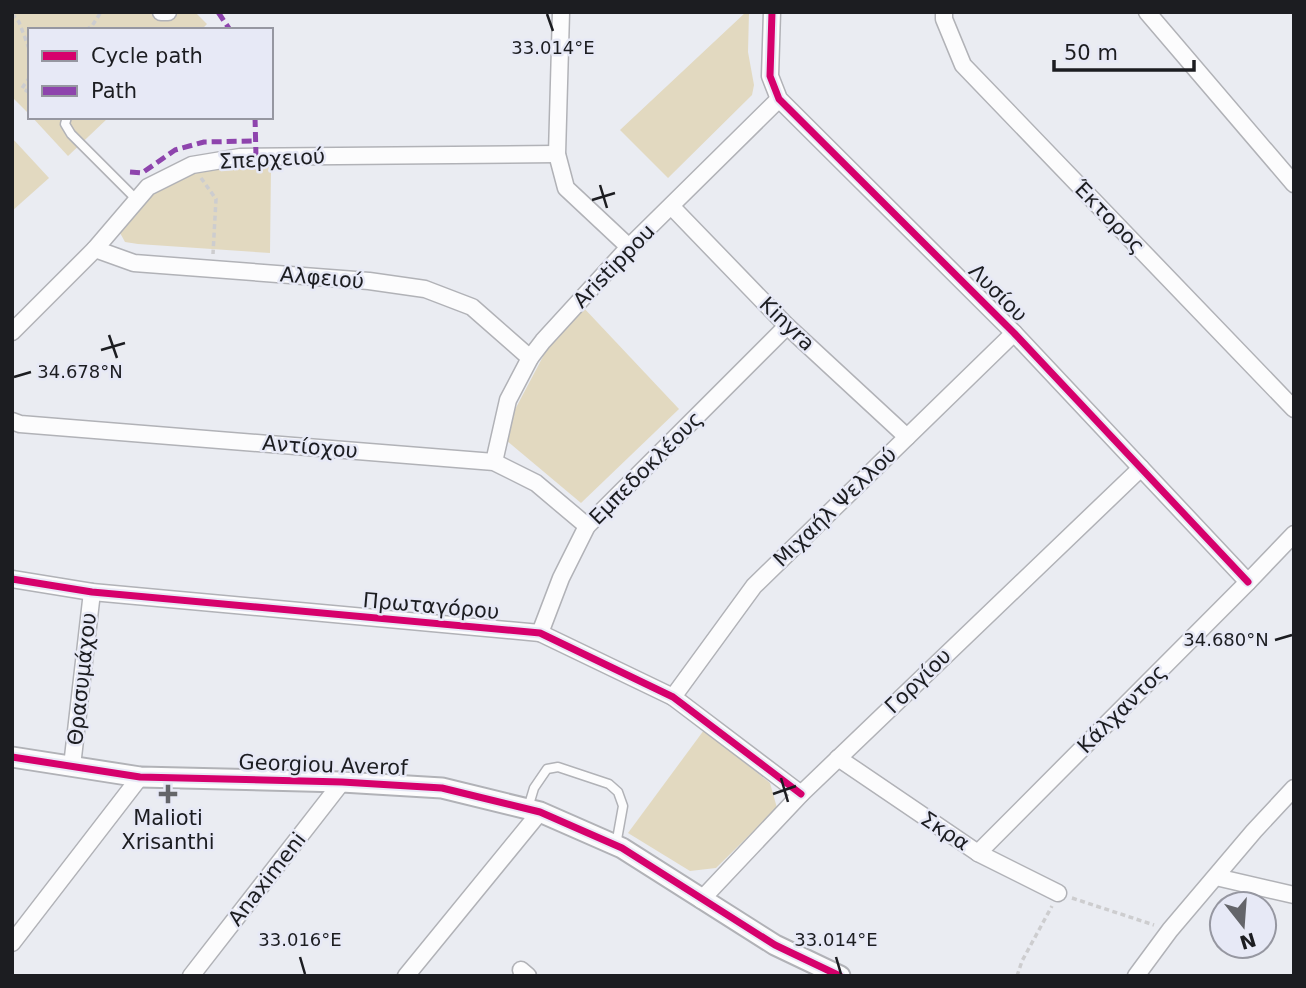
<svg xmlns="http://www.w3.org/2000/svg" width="1306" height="988" font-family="'DejaVu Sans',sans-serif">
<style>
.green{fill:#e2d9c0}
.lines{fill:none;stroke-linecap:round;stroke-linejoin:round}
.service-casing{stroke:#b1b2b7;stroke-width:11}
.minor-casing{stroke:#b1b2b7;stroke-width:19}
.tertiary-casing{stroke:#b1b2b7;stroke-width:23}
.path{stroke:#cdcdcf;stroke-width:3.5;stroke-dasharray:5 3.5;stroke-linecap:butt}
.service{stroke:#fcfcfd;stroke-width:8}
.minor{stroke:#fcfcfd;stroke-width:16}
.tertiary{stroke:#fcfcfd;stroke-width:19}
.quiet{stroke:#8e44ad;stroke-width:5;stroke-dasharray:10 5;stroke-linecap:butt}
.cycleway-casing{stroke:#e7e9f6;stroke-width:11}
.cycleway{stroke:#d6006c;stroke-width:7}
.ticks{fill:none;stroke:#1c1d21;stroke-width:2.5}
.poi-dot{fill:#64656a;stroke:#e7e9f6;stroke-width:2.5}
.labels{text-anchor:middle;stroke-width:5;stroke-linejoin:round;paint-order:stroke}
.street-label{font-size:21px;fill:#1c1d21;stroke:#e7e9f6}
.poi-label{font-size:21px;fill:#1c1d21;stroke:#e7e9f6}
.ticks-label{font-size:18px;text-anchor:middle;fill:#1c1d21;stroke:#e7e9f6;stroke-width:5;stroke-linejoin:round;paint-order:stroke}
</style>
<rect width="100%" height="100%" fill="#eaecf2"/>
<g class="green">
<polygon points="12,12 195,12 207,24 201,30 30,30 30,115 12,97"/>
<polygon points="746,12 749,12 748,52 754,85 752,95 668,178 620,130"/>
<polygon points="32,117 109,117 68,156"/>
<polygon points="12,138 49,178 12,211"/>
<path d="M271,167L270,253L138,244L125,242L119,231C137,204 173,173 205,169C227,167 249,168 271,167Z"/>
<polygon points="582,306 679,409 581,503 501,436 547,349"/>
<polygon points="704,730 770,783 777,808 716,868 690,871 628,833"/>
</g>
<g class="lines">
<defs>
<g id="service">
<polyline points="67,117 65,124 71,134 137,200"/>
<polyline points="528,808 534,788 547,769 558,767 609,784 618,792 623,806 616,845"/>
</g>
<g id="minor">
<polyline points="161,12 168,12"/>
<polyline points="561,12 557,154 566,188 629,247"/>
<polyline points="772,12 770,76 779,99 1014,333 1248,582"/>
<polyline points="944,12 944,19 963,65 1294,409"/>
<polyline points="1147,12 1294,184"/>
<polyline points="672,207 787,326 907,437"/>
<polyline points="95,249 134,263 369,281 425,289 472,307 530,358"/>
<polyline points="12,332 95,249 148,187 192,165 240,157 557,154"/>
<polyline points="12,421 20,424 494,462 536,483 587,526"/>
<polyline points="494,462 508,400 530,358 543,341 629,247 779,99"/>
<polyline points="12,579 92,592 540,633 673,697 801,794"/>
<polyline points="540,633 561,578 587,526 787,326"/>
<polyline points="673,697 754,586 1014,333"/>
<polyline points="838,758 978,853 1058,893"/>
<polyline points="72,766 92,592"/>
<polyline points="978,853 1248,582 1294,534"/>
<polyline points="1216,877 1294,895"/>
<polyline points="701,900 801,794 1141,468"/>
<polyline points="12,943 140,777"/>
<polyline points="521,970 528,976"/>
<polyline points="191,976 342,782"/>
<polyline points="406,976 540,812"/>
<polyline points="1136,976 1170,930 1254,831 1294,788"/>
</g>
<polyline id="tertiary" points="12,757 140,777 342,782 442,788 540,812 622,848 775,945 840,976"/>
</defs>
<use href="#service" class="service-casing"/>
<use href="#minor" class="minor-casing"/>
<use href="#tertiary" class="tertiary-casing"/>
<g class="path">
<polyline points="12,14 19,22 30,51"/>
<polyline points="86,30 92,26 101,12"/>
<polyline points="30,77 22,88 30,93"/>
<polyline points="201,178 216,199 213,254"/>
<polyline points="1072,898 1154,925"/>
<polyline points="1017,976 1022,961 1052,906"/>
</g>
<use href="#service" class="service"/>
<use href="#minor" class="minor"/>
<use href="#tertiary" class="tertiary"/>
<g class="quiet">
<polyline points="218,12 230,30"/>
<polyline points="255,117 256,156"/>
<polyline points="130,172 142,173 175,150 204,142 256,141"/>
</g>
<defs>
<g id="cycleway">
<polyline points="772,12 770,76 779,99 1014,333 1248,582"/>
<polyline points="12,579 92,592 540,633 673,697 801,794"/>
<polyline points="12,757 140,777 342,782 442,788 540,812 622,848 775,945 840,976"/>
</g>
</defs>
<use href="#cycleway" class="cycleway-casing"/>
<use href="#cycleway" class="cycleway"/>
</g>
<path class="ticks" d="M547,14L553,31M600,185L607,208M592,200L615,193M109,335L117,358M101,350L125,343M14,377L31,372M1275,640L1292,635M781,778L788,802M773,794L796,786M300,957L305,974M836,957L841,974"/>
<path class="poi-dot" d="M164.5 783.5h7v7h7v7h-7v7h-7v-7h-7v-7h7z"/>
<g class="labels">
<g class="street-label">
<text transform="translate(272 159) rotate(-3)" y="7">Σπερχειού</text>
<text transform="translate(1109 217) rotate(46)" y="7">Έκτορος</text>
<text transform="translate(614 266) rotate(-46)" y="7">Aristippou</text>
<text transform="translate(322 278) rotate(5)" y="7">Αλφειού</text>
<text transform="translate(998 293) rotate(45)" y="7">Λυσίου</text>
<text transform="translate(787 324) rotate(44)" y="7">Kinyra</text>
<text transform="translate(310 447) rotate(5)" y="7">Αντίοχου</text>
<text transform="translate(646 468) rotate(-45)" y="7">Εμπεδοκλέους</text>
<text transform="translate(835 507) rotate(-44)" y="7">Μιχαήλ Ψελλού</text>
<text transform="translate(431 606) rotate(5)" y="7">Πρωταγόρου</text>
<text transform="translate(82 679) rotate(-84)" y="7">Θρασυμάχου</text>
<text transform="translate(918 681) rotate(-44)" y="7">Γοργίου</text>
<text transform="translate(1122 709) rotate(-45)" y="7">Κάλχαντος</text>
<text transform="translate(323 765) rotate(2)" y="7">Georgiou Averof</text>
<text transform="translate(945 831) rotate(33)" y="7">Σκρα</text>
<text transform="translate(267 879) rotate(-52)" y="7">Anaximeni</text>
</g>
<g class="poi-label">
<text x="168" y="825">Malioti<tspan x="168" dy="24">Xrisanthi</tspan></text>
</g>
</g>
<g class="ticks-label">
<text x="553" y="54">33.014°E</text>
<text x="80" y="378">34.678°N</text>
<text x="1226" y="646">34.680°N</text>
<text x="300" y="946">33.016°E</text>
<text x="836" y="946">33.014°E</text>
</g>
<rect width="1306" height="988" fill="none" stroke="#1c1d21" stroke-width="28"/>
<rect x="28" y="28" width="245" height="91" fill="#e7e9f6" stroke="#9697a1" stroke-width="2"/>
<rect x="42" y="51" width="35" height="10" fill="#d6006c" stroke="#9697a1" stroke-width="2"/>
<text x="91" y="63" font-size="21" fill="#1c1d21">Cycle path</text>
<rect x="42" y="86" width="35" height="10" fill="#8e44ad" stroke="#9697a1" stroke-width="2"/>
<text x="91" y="98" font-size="21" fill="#1c1d21">Path</text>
<g transform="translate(1243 925) rotate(163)"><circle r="33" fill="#e7e9f6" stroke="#9697a1" stroke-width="2"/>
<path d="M0-5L12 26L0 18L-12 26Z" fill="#64656a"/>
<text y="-10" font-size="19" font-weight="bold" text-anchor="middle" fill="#1c1d21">N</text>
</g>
<path d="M1054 60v10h140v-10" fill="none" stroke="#1c1d21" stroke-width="3.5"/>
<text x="1064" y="60" font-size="21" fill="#1c1d21" stroke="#e7e9f6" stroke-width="5" paint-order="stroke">50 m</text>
</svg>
